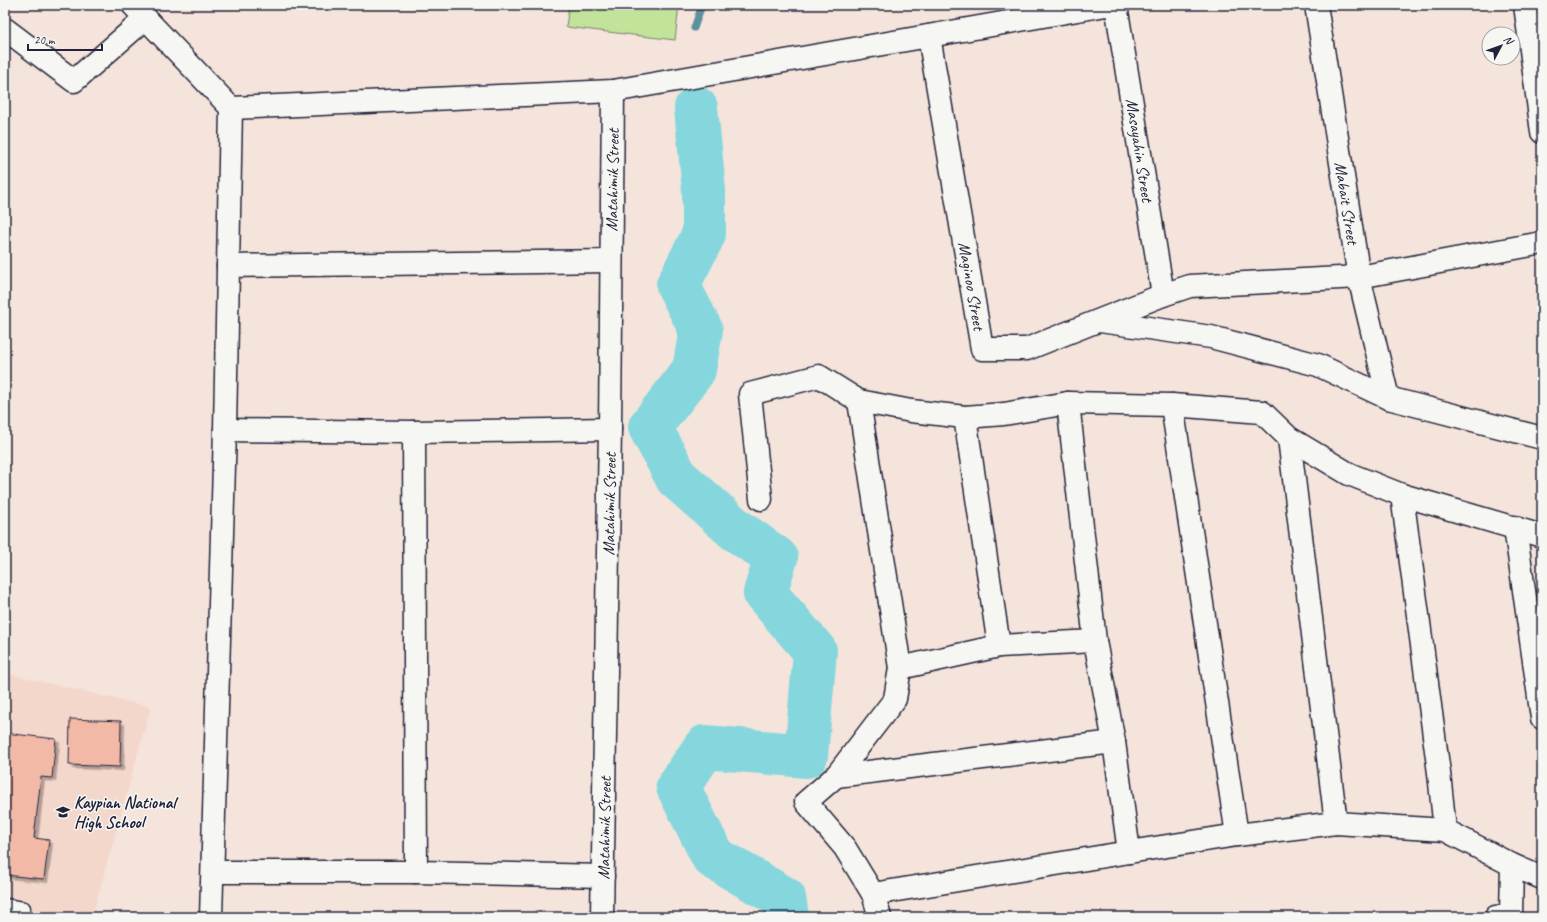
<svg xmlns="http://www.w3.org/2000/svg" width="1547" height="922" font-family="Caveat,sans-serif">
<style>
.built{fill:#f4d7cb}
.green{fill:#c3e29a;stroke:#72826a}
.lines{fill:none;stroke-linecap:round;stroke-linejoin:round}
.stream{stroke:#5d8f9c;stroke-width:7}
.river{stroke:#85d7dd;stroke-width:44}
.building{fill:#f2baa6;stroke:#22223b;filter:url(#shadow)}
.service-casing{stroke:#22223b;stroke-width:15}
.minor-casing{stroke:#22223b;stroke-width:25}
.service{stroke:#f6f6f2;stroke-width:12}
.minor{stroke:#f6f6f2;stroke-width:22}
.labels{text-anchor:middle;stroke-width:3;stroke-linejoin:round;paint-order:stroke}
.street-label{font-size:17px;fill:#22223b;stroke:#f6f6f2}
.poi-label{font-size:17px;font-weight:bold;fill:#22223b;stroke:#f6f6f2;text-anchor:start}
</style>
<defs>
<filter id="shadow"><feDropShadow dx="3.5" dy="3.5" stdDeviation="0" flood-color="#0004"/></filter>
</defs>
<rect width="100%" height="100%" fill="#f5e4db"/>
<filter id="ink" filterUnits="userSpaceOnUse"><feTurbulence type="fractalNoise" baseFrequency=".025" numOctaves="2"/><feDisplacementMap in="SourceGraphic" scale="8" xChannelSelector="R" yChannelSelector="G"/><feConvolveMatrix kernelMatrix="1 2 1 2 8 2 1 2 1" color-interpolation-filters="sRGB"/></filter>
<g filter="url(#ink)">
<polygon class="built" points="5,673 151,707 92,917 5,917"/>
<polygon class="green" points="569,5 679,5 675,40 566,27"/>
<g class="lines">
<polyline class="stream" points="694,28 702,5"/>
<polyline class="river" points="696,108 704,191 704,234 678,285 701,330 694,370 650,427 677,478 735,529 776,558 765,593 815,651 806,756 705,747 678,787 713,857 784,898 787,917"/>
</g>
<g class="building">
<polygon points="70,719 121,721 120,767 69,765"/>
<polygon points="5,733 56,739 52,778 41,777 34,838 49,840 44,879 5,875"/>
</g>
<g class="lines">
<defs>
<polyline id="service" points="5,905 24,908"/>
<g id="minor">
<polyline points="133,5 231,108 225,430 211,917"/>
<polyline points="1116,5 1163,295"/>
<polyline points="1316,5 1359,277 1388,398"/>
<polyline points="1525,5 1542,132"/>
<polyline points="5,29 74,81 146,18"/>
<polyline points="929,36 982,349 1027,349 1163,295 1190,286 1359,277 1542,243"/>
<polyline points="231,108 613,91 1106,5"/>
<polyline points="228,266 611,261"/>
<polyline points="1100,321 1211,337 1318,365 1388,398 1542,438"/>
<polyline points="859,401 900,668 895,699 836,776 806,802 845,848 873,894 880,917"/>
<polyline points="1068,403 1095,641 1114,742 1129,852"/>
<polyline points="1172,405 1237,835"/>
<polyline points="965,417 999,646"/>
<polyline points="225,430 414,432 610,429"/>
<polyline points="414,432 416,872"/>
<polyline points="1289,438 1336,823"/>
<polyline points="1402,495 1439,773 1445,830"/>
<polyline points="761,499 750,394 819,376 859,401 911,411 965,417 1004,414 1068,403 1172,405 1262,412 1289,438 1349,474 1402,495 1542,536"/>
<polyline points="1515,527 1542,718"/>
<polyline points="900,668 999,646 1095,641"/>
<polyline points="836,776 1114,742"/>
<polyline points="213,872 416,872 603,876"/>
<polyline points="873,894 1129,852 1237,835 1336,823 1445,830 1512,865 1542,878"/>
<polyline points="602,917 610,429 613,91"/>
<polyline points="1496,917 1511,915 1512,865"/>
</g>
</defs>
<use href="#service" class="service-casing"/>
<use href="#minor" class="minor-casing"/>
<use href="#service" class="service"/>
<use href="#minor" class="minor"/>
</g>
</g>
<defs>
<symbol id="school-bare" viewBox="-9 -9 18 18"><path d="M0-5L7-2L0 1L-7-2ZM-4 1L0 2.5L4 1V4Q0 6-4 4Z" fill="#22223b" stroke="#f6f6f2" stroke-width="2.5" paint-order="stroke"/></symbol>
</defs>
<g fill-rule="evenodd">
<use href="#school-bare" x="53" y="802" width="20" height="20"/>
</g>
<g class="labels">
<g class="street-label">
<text transform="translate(1140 150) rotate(81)" y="6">Masayahin Street</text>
<text transform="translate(612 180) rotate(-89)" y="6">Matahimik Street</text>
<text transform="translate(1347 203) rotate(81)" y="6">Mabait Street</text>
<text transform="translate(972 286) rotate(80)" y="6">Maginoo Street</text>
<text transform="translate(609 504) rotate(-89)" y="6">Matahimik Street</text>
<text transform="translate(604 828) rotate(-89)" y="6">Matahimik Street</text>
</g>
<g class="poi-label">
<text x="74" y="808">Kaypian National<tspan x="74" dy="20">High School</tspan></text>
</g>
</g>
<rect width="1547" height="922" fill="none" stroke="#f6f6f2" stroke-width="20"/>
<rect x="10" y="10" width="1527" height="902" fill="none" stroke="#22223b" stroke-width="1.5" filter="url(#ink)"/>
<g transform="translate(1501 46) rotate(49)"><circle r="19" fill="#f6f6f2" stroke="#a1a1a9"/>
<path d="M0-3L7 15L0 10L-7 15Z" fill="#22223b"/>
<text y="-6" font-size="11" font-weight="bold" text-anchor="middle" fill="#22223b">N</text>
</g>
<path d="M28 44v6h74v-6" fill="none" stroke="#22223b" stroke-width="2"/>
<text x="34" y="44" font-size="12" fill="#22223b" stroke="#f6f6f2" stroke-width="3" paint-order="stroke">20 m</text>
</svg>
